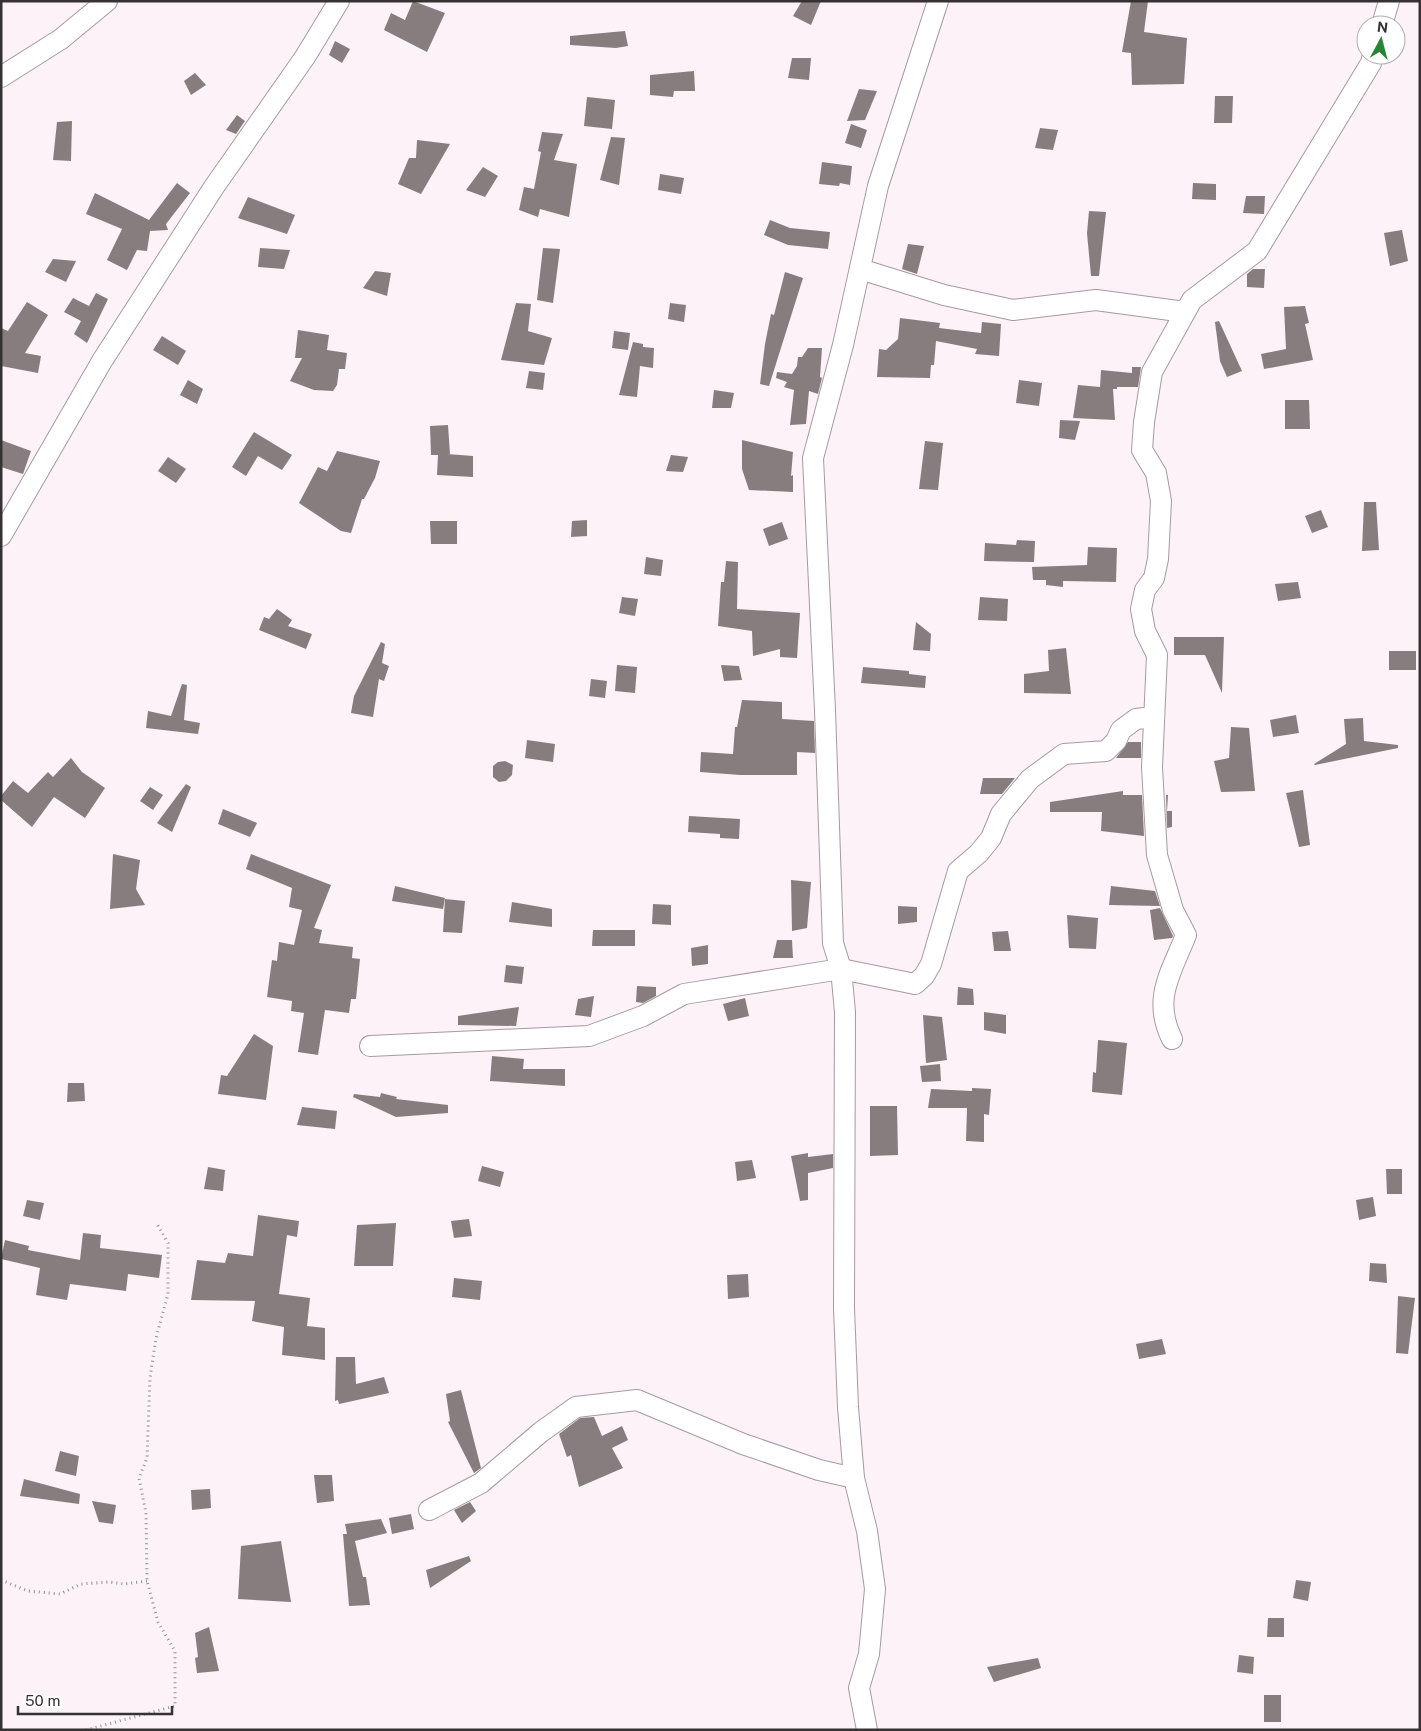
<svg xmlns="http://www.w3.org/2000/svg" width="1421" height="1731" font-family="'Public Sans',sans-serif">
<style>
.building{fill:#887d7e}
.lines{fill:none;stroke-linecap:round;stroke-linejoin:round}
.minor-casing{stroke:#a49ba0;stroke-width:22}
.path{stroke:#958e92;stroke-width:3;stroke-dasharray:1 4;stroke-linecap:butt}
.minor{stroke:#fff;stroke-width:20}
</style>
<rect width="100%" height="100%" fill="#fcf2f7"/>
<g class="building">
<polygon points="413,1 445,13 427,52 384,30 391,13 405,20"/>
<polygon points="802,1 821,1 811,25 793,16"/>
<polygon points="1131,1 1148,1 1144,32 1187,38 1184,84 1132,85 1131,53 1122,52"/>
<polygon points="625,31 628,46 616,48 570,45 570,36"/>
<polygon points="335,41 350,49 342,63 329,55"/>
<polygon points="792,58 811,58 809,80 788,78"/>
<polygon points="694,71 695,91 674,91 673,97 650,95 650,75"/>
<polygon points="195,73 206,85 191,95 184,81"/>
<polygon points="859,89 877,91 865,120 847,121"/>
<polygon points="1215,96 1233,96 1232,123 1214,123"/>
<polygon points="587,97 615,100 612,129 584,126"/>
<polygon points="237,115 245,121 236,134 226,130"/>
<polygon points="72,121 71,161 53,160 57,122"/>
<polygon points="851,124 867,130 861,148 845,143"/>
<polygon points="1040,128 1058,130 1053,150 1035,148"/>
<polygon points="542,132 563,134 554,160 577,164 569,217 540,209 538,217 519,210 524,187 534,189 541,152 538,151"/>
<polygon points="611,137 625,138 619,185 600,180"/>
<polygon points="417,140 450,144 421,194 398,184 409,158 416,158"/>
<polygon points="822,162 852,166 850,185 840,183 839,186 819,184"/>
<polygon points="483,167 498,176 485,197 466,190"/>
<polygon points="660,174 684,178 681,194 658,190"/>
<polygon points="177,183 190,193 166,224 168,230 150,231 147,251 137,250 127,270 107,260 122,229 86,214 95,193 149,220"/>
<polygon points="1193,183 1216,184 1216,200 1192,199"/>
<polygon points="1246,196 1265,196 1264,214 1243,213"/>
<polygon points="248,197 295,215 287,234 238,218"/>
<polygon points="1089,211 1106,212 1099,276 1091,276 1087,233"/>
<polygon points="770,220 790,228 830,232 828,249 788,245 764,235"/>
<polygon points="1402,230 1408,261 1390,266 1384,233"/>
<polygon points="908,244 924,246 917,274 902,269"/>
<polygon points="260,248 290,250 284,269 258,267"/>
<polygon points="543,248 560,249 553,303 537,300"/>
<polygon points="53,259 76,261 66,282 45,272"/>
<polygon points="1253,269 1265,269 1264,288 1247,287 1247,274"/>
<polygon points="375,271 391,273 387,296 363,288"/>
<polygon points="785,272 803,278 769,386 760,384 765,344 771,314 774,315"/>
<polygon points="96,293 108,299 87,343 74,334 81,321 64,312 73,298 89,306"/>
<polygon points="27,302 48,315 25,353 41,356 38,373 1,366 1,328 8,331"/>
<polygon points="516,303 531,304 528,331 552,338 544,365 501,360"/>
<polygon points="670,303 686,305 684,322 668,319"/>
<polygon points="1305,306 1309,323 1305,324 1313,360 1264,369 1261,354 1286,349 1284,307"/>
<polygon points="900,318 940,323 939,328 981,333 982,322 1001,324 999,356 975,354 977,349 936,341 934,365 931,365 930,378 877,377 879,349 886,350 898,339"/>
<polygon points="1219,321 1242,371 1227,377 1220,361 1215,322"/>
<polygon points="298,330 329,335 327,350 347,353 345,369 339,369 337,385 333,391 314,390 290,381 302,358 295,358"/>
<polygon points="614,331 630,333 628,350 612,348"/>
<polygon points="162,336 186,351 178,365 153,350"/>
<polygon points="633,342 643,344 643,347 654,348 653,368 640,366 637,397 619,395"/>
<polygon points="808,348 822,348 820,377 822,378 818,394 809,391 806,424 790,425 794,390 784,387 787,382 776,378 777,372 792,374 797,366 798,357 802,357"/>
<polygon points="1132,367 1141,367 1138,387 1117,387 1117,389 1113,389 1115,420 1073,418 1078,385 1100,387 1101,370 1132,373"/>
<polygon points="529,371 545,373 543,390 526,388"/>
<polygon points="188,380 203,389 197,404 180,395"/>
<polygon points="1019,380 1042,383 1039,406 1016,403"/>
<polygon points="714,390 734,393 731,408 712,408"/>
<polygon points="1285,400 1309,400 1310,429 1285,429"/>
<polygon points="1060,420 1080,421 1075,440 1059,438"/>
<polygon points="448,425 450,454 447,454 473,456 473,477 437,475 438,455 431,455 430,426"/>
<polygon points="254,432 292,455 282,470 258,456 246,476 232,467"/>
<polygon points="1,440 31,451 23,474 1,467"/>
<polygon points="742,440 793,452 791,476 793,475 793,492 749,490 742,469"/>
<polygon points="925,441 943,443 938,490 919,489"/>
<polygon points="337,451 380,461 375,478 364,499 362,499 351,533 341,531 299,503 318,467 327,471"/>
<polygon points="671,455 688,457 683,472 666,471"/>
<polygon points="168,457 186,469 176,483 158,471"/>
<polygon points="1364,502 1376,502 1379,550 1362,551"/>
<polygon points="1321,510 1328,527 1312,533 1305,516"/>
<polygon points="587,520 587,536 571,537 572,521"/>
<polygon points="430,521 457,521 457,544 431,544"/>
<polygon points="782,522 788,539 769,546 763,529"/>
<polygon points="1017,540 1035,541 1034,562 984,561 985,543 1016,545"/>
<polygon points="1088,547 1117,548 1116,582 1063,581 1063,587 1046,585 1046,580 1033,580 1032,567 1087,565"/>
<polygon points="646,557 663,560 661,576 644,574"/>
<polygon points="726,561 738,562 737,609 800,613 797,658 780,657 780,649 753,656 752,631 718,626 721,582 724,582"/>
<polygon points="1298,582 1301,598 1278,601 1275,584"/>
<polygon points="622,597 638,599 635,616 619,613"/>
<polygon points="980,597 1008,599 1007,621 978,620"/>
<polygon points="277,609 292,620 288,626 312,634 306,649 259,630 264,617 269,619"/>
<polygon points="916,622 931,634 930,651 913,650"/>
<polygon points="1174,637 1224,637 1222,693 1205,655 1174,655"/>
<polygon points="381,642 385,644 382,663 389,666 384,681 379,679 373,717 351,713 354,696"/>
<polygon points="1066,648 1071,694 1024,693 1024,674 1049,671 1048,650"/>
<rect x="1389" y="651" width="27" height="19"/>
<polygon points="617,665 637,667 635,693 615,691"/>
<polygon points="721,665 739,666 742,680 724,681"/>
<polygon points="863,667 909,671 909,674 926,676 925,688 861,683"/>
<polygon points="591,679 607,681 605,698 589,696"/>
<polygon points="182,684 187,685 184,720 200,723 198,734 146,728 148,711 171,716"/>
<polygon points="742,700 782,702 782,719 814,721 815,753 797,752 797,775 740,775 700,772 701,752 733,754 735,727 737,727"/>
<polygon points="1296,715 1299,733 1273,737 1270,720"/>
<polygon points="1363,718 1364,741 1398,745 1398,748 1315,765 1314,764 1346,744 1344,719"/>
<polygon points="1231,727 1249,728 1255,791 1221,792 1214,761 1229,758"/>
<polygon points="527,740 555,744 553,762 525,758"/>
<polygon points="1128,742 1141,742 1141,758 1116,758"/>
<polygon points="71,758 82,772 105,788 85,818 54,797 32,827 1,800 1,796 13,781 28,793 48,772 53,777"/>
<polygon points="505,761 513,765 512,775 506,781 499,782 493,777 493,766 498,762"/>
<polygon points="983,778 1015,778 1002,794 980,794"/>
<polygon points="186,784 191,787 172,832 157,823"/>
<polygon points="150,787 163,795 153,810 140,801"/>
<polygon points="1303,790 1310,845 1299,847 1286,793"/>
<polygon points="1123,791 1123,795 1142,795 1144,836 1101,831 1102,812 1050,812 1050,802"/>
<polygon points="1166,795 1168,795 1167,811 1172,811 1172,827 1167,828"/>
<polygon points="223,809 257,823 250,837 218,824"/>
<polygon points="689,816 740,819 739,839 720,838 720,834 688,832"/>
<polygon points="113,854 140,860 136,889 145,905 110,909"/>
<polygon points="251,854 331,885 314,928 322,930 319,943 353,947 352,958 360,959 356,999 351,999 349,1013 325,1010 318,1055 298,1052 304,1013 291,1011 292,1001 267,997 272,960 277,961 279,942 294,945 302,910 289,907 292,888 246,869"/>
<polygon points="791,880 811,882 807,928 792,931"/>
<polygon points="395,886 445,898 443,909 392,901"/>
<polygon points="1111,886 1155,891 1160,906 1109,905"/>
<polygon points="445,899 465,901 462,933 443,932"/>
<polygon points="512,902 552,909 552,927 509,922"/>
<polygon points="653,904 671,905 671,925 652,924"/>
<polygon points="898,906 917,907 917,922 898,924"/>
<polygon points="1160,908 1173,936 1172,938 1154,940 1150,910"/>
<polygon points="1067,915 1098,918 1096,949 1069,948"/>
<polygon points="593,930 635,930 635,946 592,946"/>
<polygon points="1008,931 1011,951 994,951 992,932"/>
<polygon points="777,940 792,940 793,958 773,958"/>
<polygon points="708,945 708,964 692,966 691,948"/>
<polygon points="506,965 524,967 522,984 504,982"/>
<polygon points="637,986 656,987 656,996 643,1003 636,1002"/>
<polygon points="958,987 973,989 974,1005 957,1005"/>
<polygon points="594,996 591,1017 575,1015 578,999"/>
<polygon points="745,998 749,1016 728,1021 723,1004"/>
<polygon points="519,1007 516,1026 458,1025 458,1016"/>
<polygon points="984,1012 1006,1015 1006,1034 984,1030"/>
<polygon points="923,1015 942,1017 947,1060 926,1063"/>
<polygon points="254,1034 273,1046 266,1100 218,1094 221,1075 227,1076"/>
<polygon points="1098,1040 1127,1043 1122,1095 1092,1092 1093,1072 1096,1073"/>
<polygon points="492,1056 524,1059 523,1069 565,1069 565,1086 490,1081"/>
<polygon points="940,1064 941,1081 922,1082 920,1066"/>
<polygon points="68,1083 84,1083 85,1101 67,1102"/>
<polygon points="972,1088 991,1089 989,1115 984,1114 984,1142 966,1141 967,1108 928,1108 931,1089 972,1091"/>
<polygon points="381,1093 397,1097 396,1099 448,1105 448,1113 396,1117 353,1097 354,1094 380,1097"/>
<polygon points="870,1106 897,1106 898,1155 870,1156"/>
<polygon points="302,1107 337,1111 335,1129 297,1125"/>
<polygon points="808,1153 808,1157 833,1154 833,1168 808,1173 808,1200 800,1201 791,1156"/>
<polygon points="752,1160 756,1178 737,1181 735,1162"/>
<polygon points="482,1166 504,1172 500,1187 478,1181"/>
<polygon points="208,1167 225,1170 223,1191 204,1189"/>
<polygon points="1386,1169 1402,1169 1402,1194 1387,1194"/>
<polygon points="1373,1197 1376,1216 1359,1220 1356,1200"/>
<polygon points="27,1200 44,1203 40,1220 23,1216"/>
<polygon points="258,1215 299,1221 297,1237 287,1235 279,1294 310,1298 307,1326 325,1328 325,1360 282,1355 284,1327 252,1321 255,1301 191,1300 197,1260 225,1263 228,1253 253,1256"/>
<polygon points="469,1219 472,1236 454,1238 451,1221"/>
<polygon points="396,1223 393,1266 354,1266 357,1225"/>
<polygon points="83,1233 101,1235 100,1248 162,1255 159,1278 128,1274 126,1291 70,1284 67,1300 36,1295 40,1268 1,1259 5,1240 29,1246 28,1250 80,1260"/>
<polygon points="1370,1263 1386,1264 1387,1283 1369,1281"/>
<polygon points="748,1274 749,1297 728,1299 727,1275"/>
<polygon points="454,1278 482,1281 480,1300 452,1297"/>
<polygon points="1398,1296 1415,1298 1408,1354 1396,1353"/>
<polygon points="1162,1339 1166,1354 1139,1359 1136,1344"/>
<polygon points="336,1357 355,1357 356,1384 384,1377 389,1393 339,1404 338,1400 335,1401"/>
<polygon points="461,1390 481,1468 474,1473 448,1422 450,1421 446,1394"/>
<polygon points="594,1417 602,1436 622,1426 628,1440 612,1448 623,1468 579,1487 571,1455 567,1457 559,1434 580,1418"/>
<polygon points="60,1451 79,1456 76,1476 55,1471"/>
<polygon points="314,1475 332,1475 334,1501 317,1503"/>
<polygon points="24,1479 80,1494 79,1504 20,1496"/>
<polygon points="210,1489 211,1508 192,1510 191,1490"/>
<polygon points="92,1501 116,1505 113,1524 99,1522"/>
<polygon points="470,1502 476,1511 462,1523 454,1510"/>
<polygon points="411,1514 414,1529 392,1534 389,1518"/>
<polygon points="381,1519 387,1533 355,1541 363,1577 366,1577 370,1605 349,1606 343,1534 347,1534 345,1524"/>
<polygon points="281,1541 291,1602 238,1599 241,1546"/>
<polygon points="469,1556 471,1561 430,1588 426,1570"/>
<polygon points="1296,1580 1311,1582 1308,1601 1293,1598"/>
<polygon points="1268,1618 1284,1618 1284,1637 1267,1637"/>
<polygon points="209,1627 219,1671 197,1673 195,1658 198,1657 195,1633"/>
<polygon points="1239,1655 1254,1657 1253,1674 1237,1672"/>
<polygon points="1038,1658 1041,1668 994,1682 987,1667"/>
<rect x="1264" y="1695" width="17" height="27"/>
</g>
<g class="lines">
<defs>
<g id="minor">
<polyline points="1382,25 1389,1"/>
<polyline points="1,77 61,39 107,1"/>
<polyline points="860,269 944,295 1013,310 1096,300 1185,312"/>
<polyline points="1,536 102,361 214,187 305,57 339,1"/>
<path d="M1172,1039C1152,999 1171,973 1186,935L1173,910L1157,855L1152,767L1157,655L1145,631L1141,609L1145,590L1154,578L1158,559L1161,501L1156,473L1142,450L1144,422L1152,372L1192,300L1257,251L1371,63L1373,55"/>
<polyline points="370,1046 589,1036 643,1016 684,994 841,969 915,984 924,976 931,964 958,871 979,853 991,838 1001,814 1030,779 1064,754 1106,751 1116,741 1121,730 1136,719 1153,717"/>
<polyline points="429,1510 481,1483 541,1432 576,1407 637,1400 743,1444 819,1470 854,1478"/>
<polyline points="867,1730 859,1688 869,1654 875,1589 867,1531 854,1478 848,1407 844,1308 845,1012 841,969 833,943 825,710 813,458 843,345 878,186 938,1"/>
</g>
</defs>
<use href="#minor" class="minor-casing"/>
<g class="path">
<polyline points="1,1580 28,1591 60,1594 81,1584 109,1582 124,1584 147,1581"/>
<polyline points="86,1730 175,1706 175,1651 158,1622 147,1581 146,1513 139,1478 147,1458 150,1378 156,1338 168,1294 168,1243 157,1224"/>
</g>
<use href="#minor" class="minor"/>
</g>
<rect width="1421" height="1731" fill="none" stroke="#363234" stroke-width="5"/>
<g transform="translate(1381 40) rotate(7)"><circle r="24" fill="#ffffff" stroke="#afadae"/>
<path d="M0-4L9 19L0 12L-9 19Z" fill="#278536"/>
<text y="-8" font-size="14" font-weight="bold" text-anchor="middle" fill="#363234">N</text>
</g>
<path d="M18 1706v8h154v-8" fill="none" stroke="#363234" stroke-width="2.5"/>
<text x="25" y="1706" font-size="15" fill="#363234" stroke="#ffffff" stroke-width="4" paint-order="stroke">50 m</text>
</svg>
